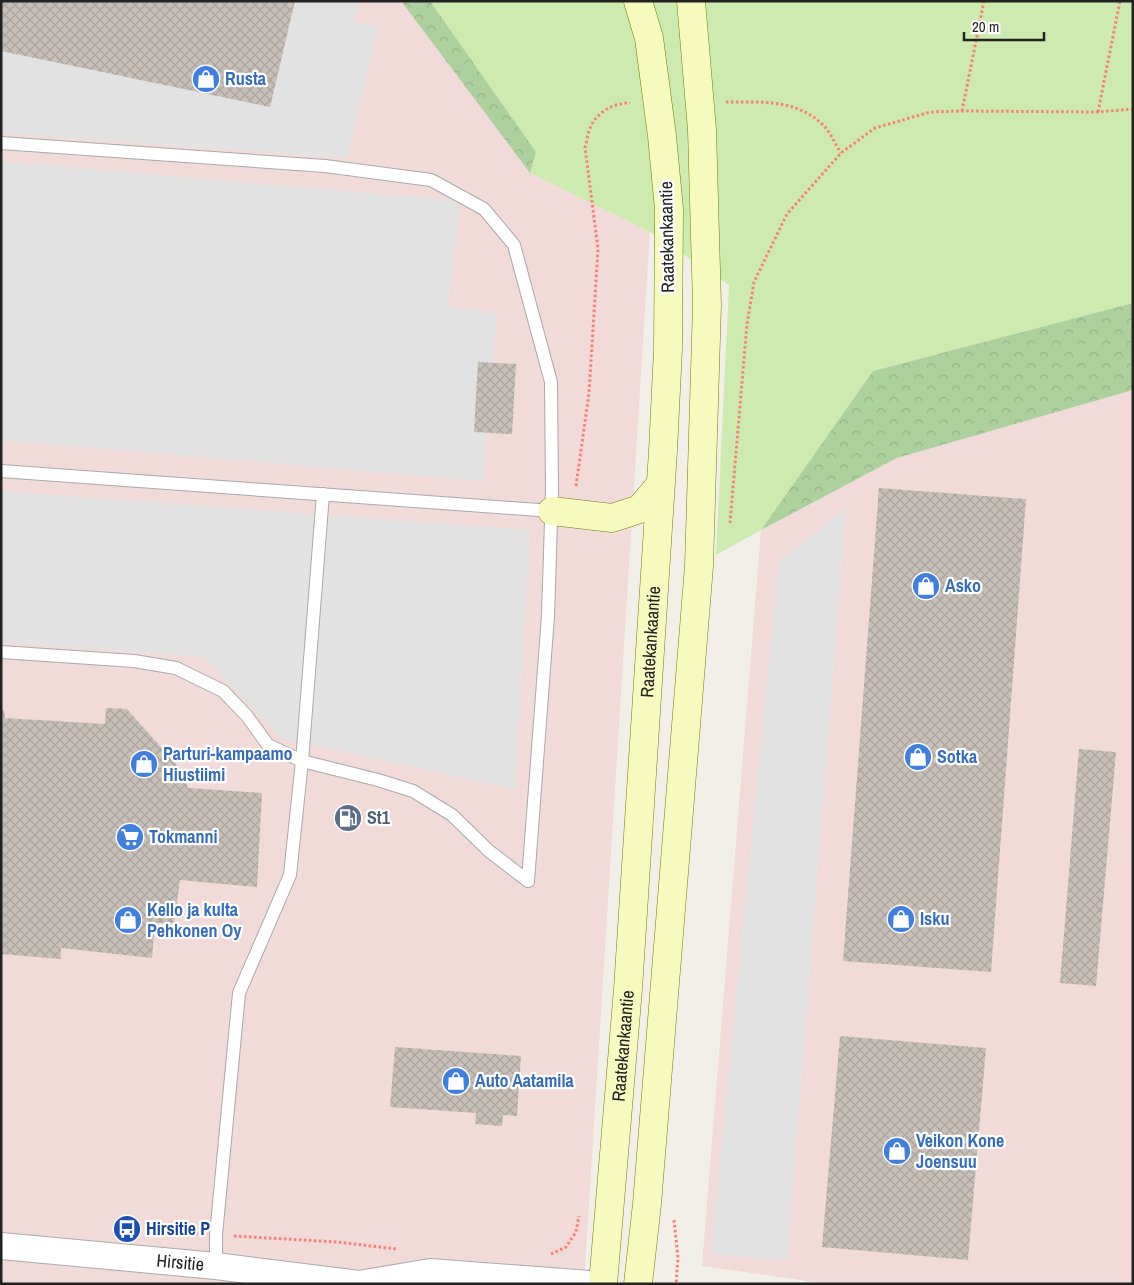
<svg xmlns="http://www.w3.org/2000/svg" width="1134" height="1285" font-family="'Archivo Narrow',sans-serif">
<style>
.commercial{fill:#f2dad9}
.grass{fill:#cdebb0}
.forest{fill:url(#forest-crowns)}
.parking{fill:#e2e2e2}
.building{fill:url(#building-cross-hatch)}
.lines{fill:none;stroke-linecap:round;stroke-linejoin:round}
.service-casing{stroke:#a9a9a9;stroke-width:14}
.minor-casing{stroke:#a9a9a9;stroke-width:28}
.secondary-casing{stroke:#707d05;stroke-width:29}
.path{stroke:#fa8072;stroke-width:3;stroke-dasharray:2.5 2.5;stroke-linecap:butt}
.service{stroke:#fff;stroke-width:12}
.minor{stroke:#fff;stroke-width:26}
.secondary{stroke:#f7fabf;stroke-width:28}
.labels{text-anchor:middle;stroke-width:4.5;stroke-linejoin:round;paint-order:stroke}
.shop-label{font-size:18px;font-weight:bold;fill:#366cbe;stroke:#fff;text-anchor:start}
.street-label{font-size:18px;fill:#222;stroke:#fff}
.service-label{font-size:18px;font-weight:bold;fill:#4e5e75;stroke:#fff;text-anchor:start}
.transit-label{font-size:18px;font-weight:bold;fill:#164399;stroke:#fff;text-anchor:start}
</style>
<defs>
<pattern id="forest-crowns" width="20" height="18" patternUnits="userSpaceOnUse" patternTransform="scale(1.25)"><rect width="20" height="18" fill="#add19e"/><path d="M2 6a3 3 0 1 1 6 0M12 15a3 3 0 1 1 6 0" fill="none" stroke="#95b388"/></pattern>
<pattern id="building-cross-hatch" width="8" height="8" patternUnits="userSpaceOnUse" patternTransform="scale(1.25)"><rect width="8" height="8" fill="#c7bfb8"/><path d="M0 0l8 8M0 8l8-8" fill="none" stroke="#aba49e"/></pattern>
</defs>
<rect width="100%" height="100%" fill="#f2efe9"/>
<g class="commercial">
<polygon points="1,1 401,1 530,173 650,232 584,1284 1,1284"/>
<polygon points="1133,390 1133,1284 828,1284 702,1266 761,530 897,458"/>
</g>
<polygon class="grass" points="430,1 1133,1 1133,303 873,371 761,530 716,555 729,285 650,232 530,173 536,152"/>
<g class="forest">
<polygon points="401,1 430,1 536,152 530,173"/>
<polygon points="1133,303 1133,390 897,458 761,530 873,371"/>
</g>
<g class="parking">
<polygon points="285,1 360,1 353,21 378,27 347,158 1,133 1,36"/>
<polygon points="1,161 460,201 448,307 497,313 483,481 1,440"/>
<polygon points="1,491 530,530 515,789 281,738 203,657 1,642"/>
<polygon points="846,508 787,1260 711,1254 779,561"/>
</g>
<g class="building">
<polygon points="1,1 295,1 270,107 1,51"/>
<polygon points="478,362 516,364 512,434 474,432"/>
<polygon points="879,488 1026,499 991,972 843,961"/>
<polygon points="106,708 127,709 183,772 188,788 262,793 257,887 180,880 174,923 155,923 152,958 61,948 61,959 1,954 1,710 4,710 5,718 105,724"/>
<polygon points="1079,749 1116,752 1096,986 1060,983"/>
<polygon points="840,1036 986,1048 968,1260 822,1247"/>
<polygon points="395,1047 521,1056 517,1116 503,1115 502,1126 475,1124 476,1113 390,1107"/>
</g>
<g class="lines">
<defs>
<g id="service">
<polyline points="1,143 325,166 431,180 484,209 514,245 551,382 552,490 548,616 528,881"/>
<polyline points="1,471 552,511"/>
<polyline points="1,652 134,661 176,668 223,691 247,716 268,745 302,761 378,780 413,791 452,815 489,851 528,881"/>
<polyline points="216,1266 216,1235 239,993 290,875 302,761 323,494"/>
</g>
<g id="minor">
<path id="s1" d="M1,1246L216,1266L359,1284"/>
<polyline points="359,1284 430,1272 590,1284"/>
</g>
<g id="secondary">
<polyline points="552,511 612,518 640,509 660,485"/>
<path id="s2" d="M603,1284L628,989L663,451L668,349L669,209L662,136L649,38L638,1"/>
<polyline points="638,1284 647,1204 699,566 707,305 702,130 691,1"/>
</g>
</defs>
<use href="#service" class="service-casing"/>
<use href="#minor" class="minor-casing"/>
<use href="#secondary" class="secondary-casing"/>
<g class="path">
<path d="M726,102C759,102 796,99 822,124C830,131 835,144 841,153"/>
<polyline points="962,111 984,1"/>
<polyline points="1098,112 1120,1"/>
<path d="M576,486L589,393L598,249L585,147C587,142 587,136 589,131C595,113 612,103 630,103"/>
<polyline points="730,523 747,324 754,282 787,214 841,153 875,128 930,112 962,111 1098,112 1133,109"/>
<polyline points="674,1220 678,1258 676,1284"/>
<polyline points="156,1231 198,1234"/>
<polyline points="234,1236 337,1242 397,1249"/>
<polyline points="551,1254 566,1247 576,1232 579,1216"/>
</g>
<use href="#service" class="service"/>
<use href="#minor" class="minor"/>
<use href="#secondary" class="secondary"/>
</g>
<defs>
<symbol id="shop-disc" viewBox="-11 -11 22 22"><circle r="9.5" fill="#3f7fe0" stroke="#fff"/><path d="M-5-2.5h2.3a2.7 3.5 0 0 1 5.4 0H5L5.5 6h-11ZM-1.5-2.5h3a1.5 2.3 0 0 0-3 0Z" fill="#fff"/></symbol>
<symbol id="fuel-disc" viewBox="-11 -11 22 22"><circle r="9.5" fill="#5c6f8a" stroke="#fff"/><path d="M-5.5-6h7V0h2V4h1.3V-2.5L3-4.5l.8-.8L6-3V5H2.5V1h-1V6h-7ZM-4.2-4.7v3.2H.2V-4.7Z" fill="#fff"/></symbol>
<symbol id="supermarket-disc" viewBox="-11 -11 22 22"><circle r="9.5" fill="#3f7fe0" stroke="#fff"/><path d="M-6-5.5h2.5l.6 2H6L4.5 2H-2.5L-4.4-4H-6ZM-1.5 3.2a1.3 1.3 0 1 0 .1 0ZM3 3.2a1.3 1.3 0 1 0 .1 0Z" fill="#fff"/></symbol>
<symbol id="bus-disc" viewBox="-11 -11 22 22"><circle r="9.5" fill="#1a4fb4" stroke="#fff"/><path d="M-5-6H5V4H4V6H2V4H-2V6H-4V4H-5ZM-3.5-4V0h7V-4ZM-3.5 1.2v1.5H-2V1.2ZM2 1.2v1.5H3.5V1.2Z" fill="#fff"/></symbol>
</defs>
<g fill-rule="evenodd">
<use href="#shop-disc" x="190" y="63" width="32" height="32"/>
<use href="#shop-disc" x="910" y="570" width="32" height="32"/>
<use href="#shop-disc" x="902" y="741" width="32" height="32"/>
<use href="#shop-disc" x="128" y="748" width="32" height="32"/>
<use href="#fuel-disc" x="332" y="802" width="32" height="32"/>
<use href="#supermarket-disc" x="114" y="821" width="32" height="32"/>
<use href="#shop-disc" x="885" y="903" width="32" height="32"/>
<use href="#shop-disc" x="112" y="904" width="32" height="32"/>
<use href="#shop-disc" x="440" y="1065" width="32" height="32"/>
<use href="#shop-disc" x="881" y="1135" width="32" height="32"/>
<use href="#bus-disc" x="111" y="1213" width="32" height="32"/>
</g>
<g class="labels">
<g class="shop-label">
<text x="225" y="85">Rusta</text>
<text x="945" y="592">Asko</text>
<text x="163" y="760">Parturi-kampaamo<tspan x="163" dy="21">Hiustiimi</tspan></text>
<text x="937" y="763">Sotka</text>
<text x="149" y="843">Tokmanni</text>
<text x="147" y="916">Kello ja kulta<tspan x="147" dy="21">Pehkonen Oy</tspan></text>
<text x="920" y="925">Isku</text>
<text x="475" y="1087">Auto Aatamila</text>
<text x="916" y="1147">Veikon Kone<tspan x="916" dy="21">Joensuu</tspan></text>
</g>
<g class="street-label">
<text transform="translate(667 237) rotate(-91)" y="6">Raatekankaantie</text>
<text dy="6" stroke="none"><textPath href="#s2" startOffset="644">Raatekankaantie</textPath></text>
<text dy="6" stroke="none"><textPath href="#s2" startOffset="239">Raatekankaantie</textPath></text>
<text dy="6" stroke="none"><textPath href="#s1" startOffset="180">Hirsitie</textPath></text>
</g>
<g class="service-label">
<text x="367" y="824">St1</text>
</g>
<g class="transit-label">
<text x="146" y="1235">Hirsitie P</text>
</g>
</g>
<rect width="1134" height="1285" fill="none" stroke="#222222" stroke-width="5"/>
<path d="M964 32v8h80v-8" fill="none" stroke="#222222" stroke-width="2.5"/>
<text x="972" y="32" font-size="15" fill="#222222" stroke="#ffffff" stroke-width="4" paint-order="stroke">20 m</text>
</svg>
